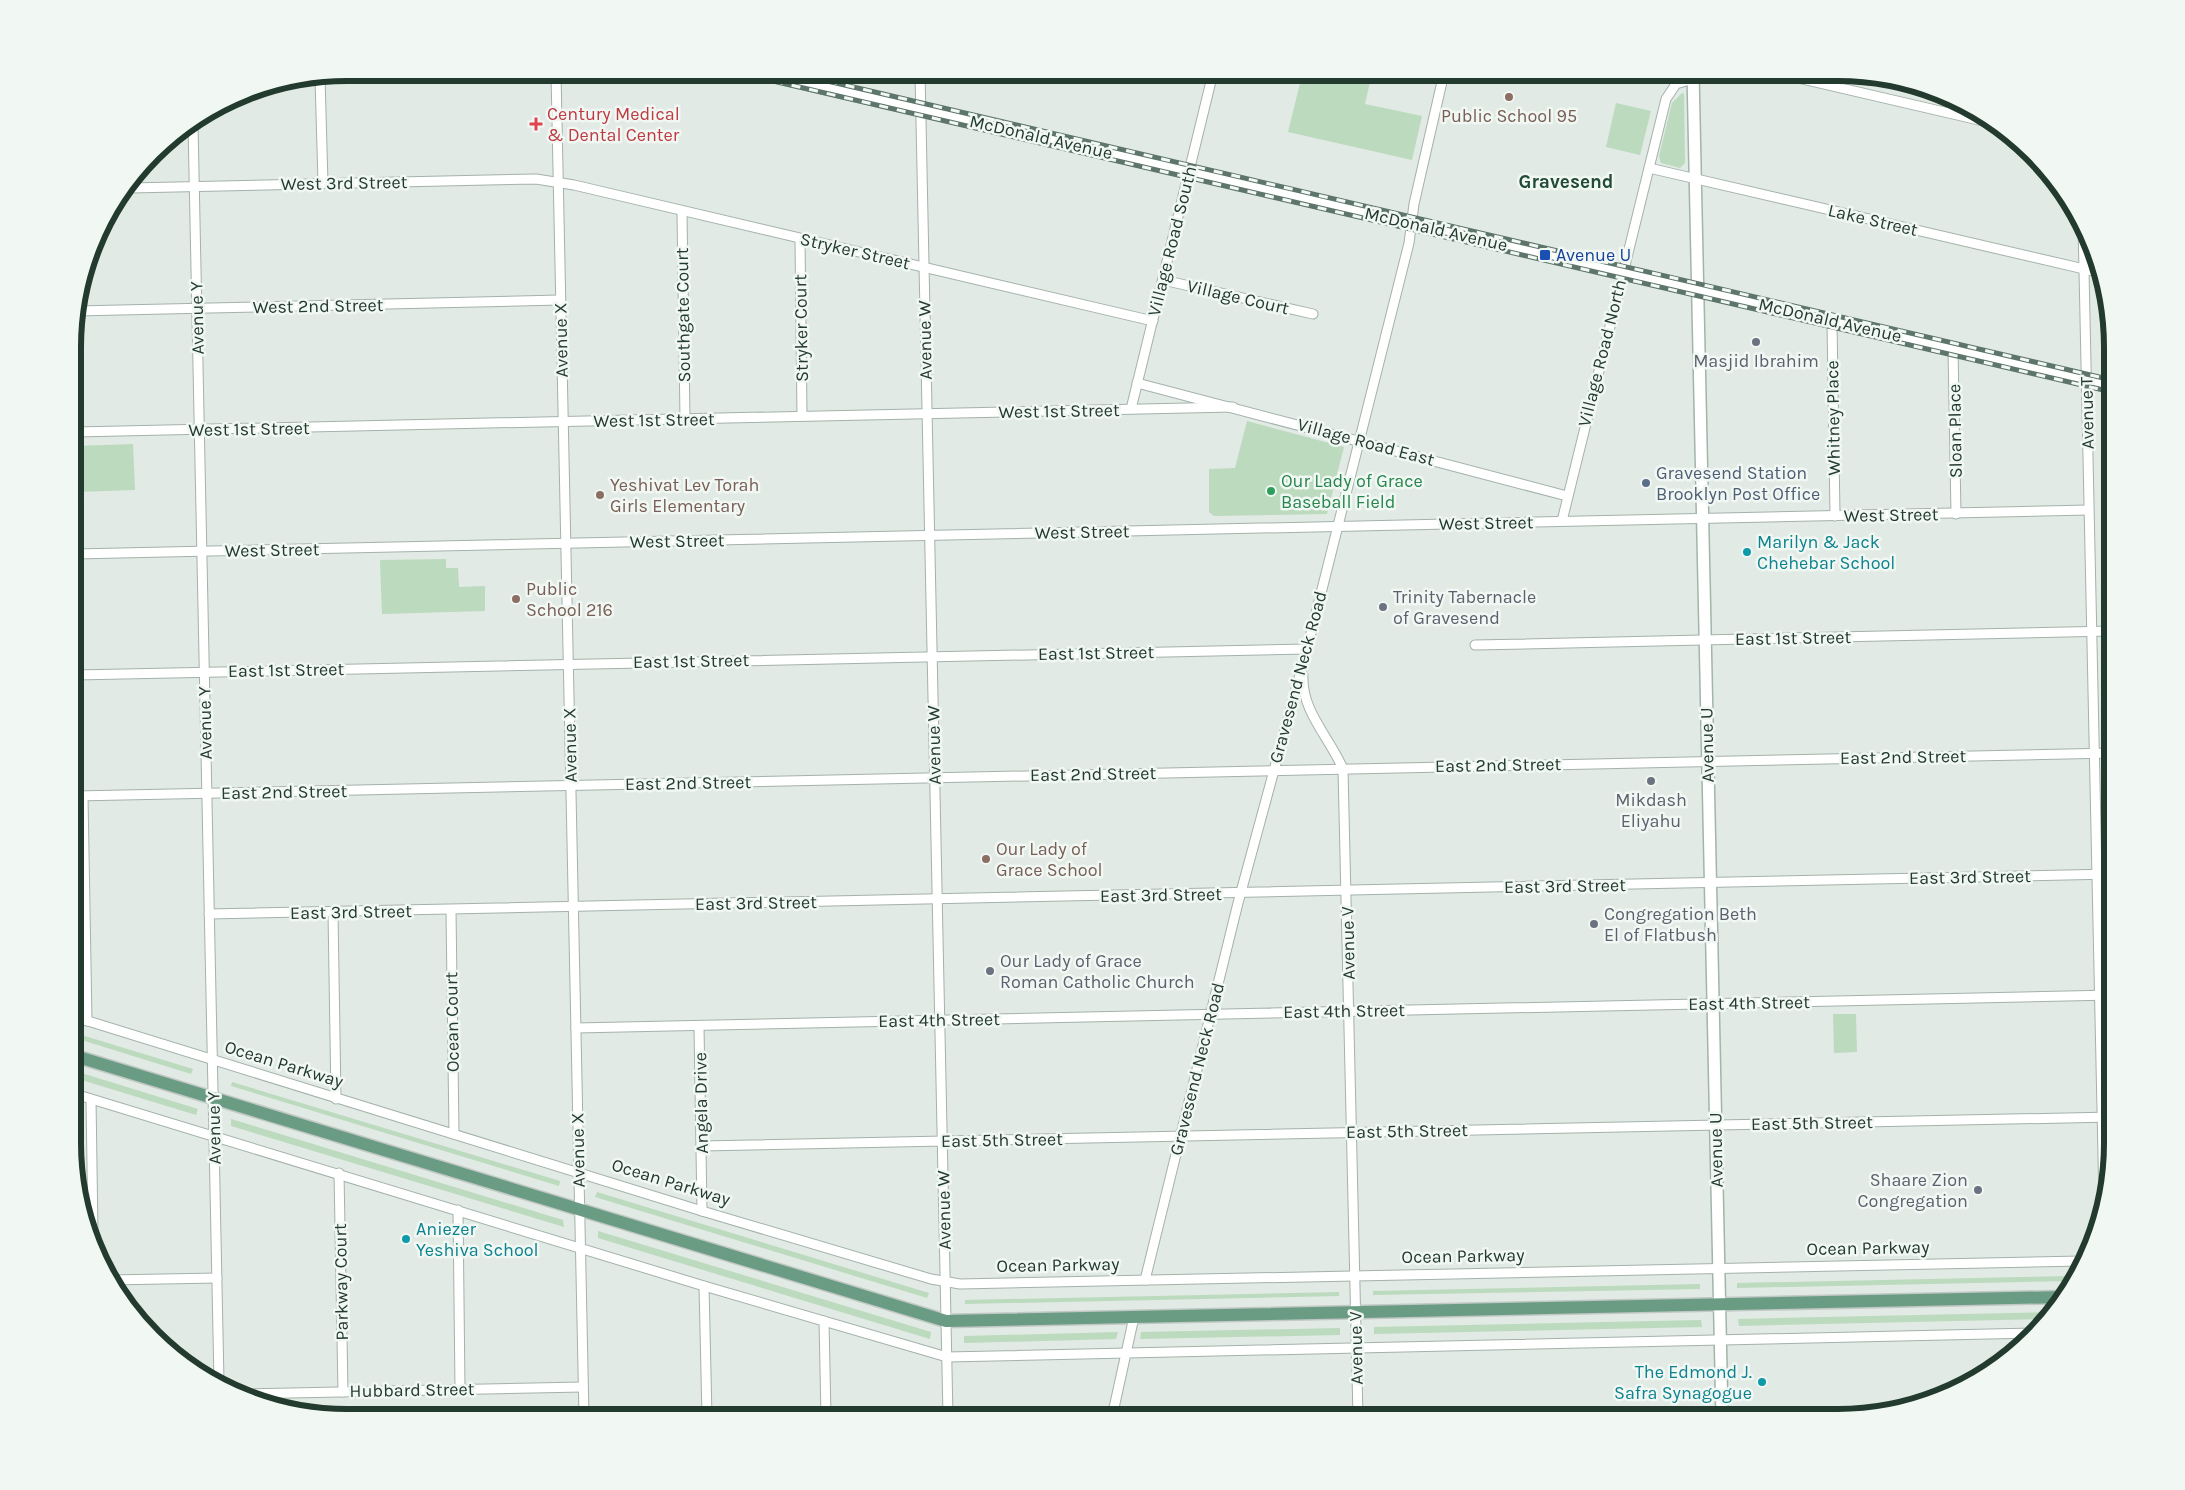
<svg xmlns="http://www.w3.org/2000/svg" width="2185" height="1490" font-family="Karla,sans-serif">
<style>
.green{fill:#bcdabd}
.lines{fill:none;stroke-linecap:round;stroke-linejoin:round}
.minor-casing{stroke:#a4b2aa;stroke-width:11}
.secondary-casing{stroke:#a1b5aa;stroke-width:14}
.primary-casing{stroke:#c1c8c5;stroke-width:15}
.minor{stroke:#fff;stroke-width:9}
.secondary{stroke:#fff;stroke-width:11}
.primary{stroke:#6a9c84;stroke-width:12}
.rail-casing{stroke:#5d756a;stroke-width:5}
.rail{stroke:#f1f7f3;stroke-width:3;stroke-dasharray:9;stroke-linecap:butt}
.education-dot{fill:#8d6e63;stroke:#f1f7f3;stroke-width:2}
.health-dot{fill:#e0444e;stroke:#f1f7f3;stroke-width:2}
.transit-dot{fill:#1a4fb4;stroke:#f1f7f3;stroke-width:2}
.worship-dot{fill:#6b7280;stroke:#f1f7f3;stroke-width:2}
.service-dot{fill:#5c6f8a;stroke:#f1f7f3;stroke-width:2}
.leisure-dot{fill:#2e9e5b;stroke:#f1f7f3;stroke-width:2}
.culture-dot{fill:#0f9aa8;stroke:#f1f7f3;stroke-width:2}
.labels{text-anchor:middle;stroke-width:5;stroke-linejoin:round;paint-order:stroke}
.health-label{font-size:18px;fill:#be3a42;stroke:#f1f7f3;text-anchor:start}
.education-label{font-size:18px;fill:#785e54;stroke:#f1f7f3;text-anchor:start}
.street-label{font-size:18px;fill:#233a2f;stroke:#f1f7f3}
.transit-label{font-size:18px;fill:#164399;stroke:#f1f7f3;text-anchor:start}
.worship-label{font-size:18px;fill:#5b616d;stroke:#f1f7f3;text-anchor:start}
.service-label{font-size:18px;fill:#4e5e75;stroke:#f1f7f3;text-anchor:start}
.leisure-label{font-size:18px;fill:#27864d;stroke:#f1f7f3;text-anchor:start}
.culture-label{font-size:18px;fill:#0d838f;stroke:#f1f7f3;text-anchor:start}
.neighbourhood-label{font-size:19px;font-weight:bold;fill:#214a37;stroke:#f1f7f3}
.rim{fill:none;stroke:#233a2f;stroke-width:6}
</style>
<rect width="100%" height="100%" fill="#e1eae4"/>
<g class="green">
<polygon points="1296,73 1372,73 1365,104 1422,116 1412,160 1288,132 1302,75"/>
<polygon points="1682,93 1684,94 1685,163 1680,168 1661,163 1659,156 1672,103"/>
<polygon points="1616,103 1651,111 1640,155 1606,147"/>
<polygon points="1247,421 1344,447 1327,514 1214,516 1209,512 1209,469 1235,468"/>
<polygon points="133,444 135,490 75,492 75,446"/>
<polygon points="446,559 446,568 458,568 459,587 485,586 485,611 382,614 380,560"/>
<polygon points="1833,1014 1856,1014 1857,1052 1834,1053"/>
<polygon points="75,1033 193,1069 191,1074 75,1038"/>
<polygon points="75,1071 198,1109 196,1115 75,1078"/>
<polygon points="232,1082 560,1181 559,1186 231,1086"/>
<polygon points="231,1119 563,1220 564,1227 231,1126"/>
<polygon points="597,1192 929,1293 927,1298 595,1197"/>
<polygon points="598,1231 931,1332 930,1339 598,1238"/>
<polygon points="2074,1276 2072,1281 1737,1288 1737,1283"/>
<polygon points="1700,1284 1700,1289 1373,1295 1373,1291"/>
<polygon points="1339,1292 1339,1296 965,1304 965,1300"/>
<polygon points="2054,1312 2048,1319 1739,1326 1738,1319"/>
<polygon points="1701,1320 1702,1327 1374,1334 1374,1327"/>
<polygon points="1340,1328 1340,1335 1140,1339 1141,1332"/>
<polygon points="1118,1332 1116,1339 964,1343 964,1336"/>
</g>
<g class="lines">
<defs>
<g id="minor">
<polyline points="556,73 584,1417"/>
<polyline points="920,73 948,1417"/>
<polyline points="1776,73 1996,124"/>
<polyline points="320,78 323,183"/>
<polyline points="193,124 219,1382"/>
<polyline points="1649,168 2097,272"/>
<polyline points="130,188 536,179 574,185 1153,321"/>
<polyline points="682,212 685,419"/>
<polyline points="2083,224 2104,1203"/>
<polyline points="800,239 802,416"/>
<polyline points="1163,280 1313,314"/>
<polyline points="75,311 560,300"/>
<polyline points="1832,321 1835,516"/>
<polyline points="1953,349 1956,514"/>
<polyline points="1137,383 1567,496"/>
<polyline points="1131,409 1213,73"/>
<polyline points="75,432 1233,407"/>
<polyline points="1562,521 1666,99 1676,84 1693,79"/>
<polyline points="75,554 2088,510"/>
<polyline points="1475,645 2112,631"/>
<polyline points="75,675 1307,649"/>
<path d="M1303,675C1301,711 1330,738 1343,769L1358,1417"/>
<polyline points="75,796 2112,753"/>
<polyline points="83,796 87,1021"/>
<polyline points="451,910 454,1134"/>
<polyline points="333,912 336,1099"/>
<polyline points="209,914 2112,874"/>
<polyline points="75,1017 702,1211 931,1279 960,1284 2082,1261"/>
<polyline points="699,1026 702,1211"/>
<polyline points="576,1028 2112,995"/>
<polyline points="75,1094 704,1286 947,1357 2035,1333"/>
<polyline points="91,1099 93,1233"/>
<polyline points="702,1146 2112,1117"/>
<polyline points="339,1173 343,1392"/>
<polyline points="458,1210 460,1389"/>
<polyline points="109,1280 217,1278"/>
<polyline points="1145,1280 1238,903 1307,649 1409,243 1414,204 1444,73"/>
<polyline points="704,1286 707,1417"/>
<polyline points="824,1321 826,1417"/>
<polyline points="241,1394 583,1387"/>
<polyline points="1112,1417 1134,1317"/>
</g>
<g id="secondary">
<polyline points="759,73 2112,386"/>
<polyline points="1693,73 1722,1417"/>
</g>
<polyline id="primary" points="75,1056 946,1321 2063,1297"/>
</defs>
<use href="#minor" class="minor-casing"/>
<use href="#secondary" class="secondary-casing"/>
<use href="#primary" class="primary-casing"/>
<use href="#minor" class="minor"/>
<use href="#secondary" class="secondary"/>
<use href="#primary" class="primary"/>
<defs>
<g id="rail">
<polyline points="739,73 2112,392"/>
<polyline points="793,73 2112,380"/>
</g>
</defs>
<use href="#rail" class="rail-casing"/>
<use href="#rail" class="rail"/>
</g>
<g class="education-dot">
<circle cx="1509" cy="97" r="5"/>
<circle cx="600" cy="495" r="5"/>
<circle cx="516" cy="599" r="5"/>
<circle cx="986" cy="859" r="5"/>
</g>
<path class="health-dot" d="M533.5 116.5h5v5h5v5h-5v5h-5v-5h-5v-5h5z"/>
<rect class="transit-dot" x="1539" y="249" width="12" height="12" rx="2.5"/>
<g class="worship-dot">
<circle cx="1756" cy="342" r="5"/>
<circle cx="1383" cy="607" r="5"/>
<circle cx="1651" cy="781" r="5"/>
<circle cx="1594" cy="924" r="5"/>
<circle cx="990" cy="971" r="5"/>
<circle cx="1978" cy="1190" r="5"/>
</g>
<circle class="service-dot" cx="1646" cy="483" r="5"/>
<circle class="leisure-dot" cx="1271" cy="491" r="5"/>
<g class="culture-dot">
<circle cx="1747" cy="552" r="5"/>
<circle cx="406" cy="1239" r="5"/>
<circle cx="1762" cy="1382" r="5"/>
</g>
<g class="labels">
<g class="health-label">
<text x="547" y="120">Century Medical<tspan x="547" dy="21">&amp; Dental Center</tspan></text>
</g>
<g class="education-label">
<text x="1509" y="122" text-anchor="middle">Public School 95</text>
<text x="610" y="491">Yeshivat Lev Torah<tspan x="610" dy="21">Girls Elementary</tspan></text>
<text x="526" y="595">Public<tspan x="526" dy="21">School 216</tspan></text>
<text x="996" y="855">Our Lady of<tspan x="996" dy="21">Grace School</tspan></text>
</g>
<g class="street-label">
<text transform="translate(1041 137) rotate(13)" y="6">McDonald Avenue</text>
<text transform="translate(344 183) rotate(-1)" y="6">West 3rd Street</text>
<text transform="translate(1873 220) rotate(13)" y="6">Lake Street</text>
<text transform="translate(1436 229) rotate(13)" y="6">McDonald Avenue</text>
<text transform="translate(1172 241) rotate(-76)" y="6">Village Road South</text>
<text transform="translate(855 251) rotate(13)" y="6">Stryker Street</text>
<text transform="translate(1238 297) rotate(13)" y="6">Village Court</text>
<text transform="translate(318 306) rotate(-1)" y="6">West 2nd Street</text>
<text transform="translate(683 315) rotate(-91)" y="6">Southgate Court</text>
<text transform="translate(197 318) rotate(-91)" y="6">Avenue Y</text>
<text transform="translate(1830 320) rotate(13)" y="6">McDonald Avenue</text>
<text transform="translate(801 328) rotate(-91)" y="6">Stryker Court</text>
<text transform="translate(561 340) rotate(-91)" y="6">Avenue X</text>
<text transform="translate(925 340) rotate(-91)" y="6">Avenue W</text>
<text transform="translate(1602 353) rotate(-76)" y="6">Village Road North</text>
<text transform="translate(1059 411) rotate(-1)" y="6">West 1st Street</text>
<text transform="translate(2087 413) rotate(-91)" y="6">Avenue T</text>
<text transform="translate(1833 418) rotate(-91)" y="6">Whitney Place</text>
<text transform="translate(654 420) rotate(-1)" y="6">West 1st Street</text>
<text transform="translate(249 429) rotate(-1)" y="6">West 1st Street</text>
<text transform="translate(1955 431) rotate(-91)" y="6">Sloan Place</text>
<text transform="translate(1366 442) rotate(15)" y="6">Village Road East</text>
<text transform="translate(1891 515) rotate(-1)" y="6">West Street</text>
<text transform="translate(1486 523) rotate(-1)" y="6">West Street</text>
<text transform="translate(1082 532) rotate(-1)" y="6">West Street</text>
<text transform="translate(677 541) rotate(-1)" y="6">West Street</text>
<text transform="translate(272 550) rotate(-1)" y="6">West Street</text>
<text transform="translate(1793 638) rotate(-1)" y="6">East 1st Street</text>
<text transform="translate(1096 653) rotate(-1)" y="6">East 1st Street</text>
<text transform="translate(691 661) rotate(-1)" y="6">East 1st Street</text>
<text transform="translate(286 670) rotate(-1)" y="6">East 1st Street</text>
<text transform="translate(1298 677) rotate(-75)" y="6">Gravesend Neck Road</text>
<text transform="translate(205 723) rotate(-91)" y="6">Avenue Y</text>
<text transform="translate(570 745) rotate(-91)" y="6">Avenue X</text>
<text transform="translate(934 745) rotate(-91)" y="6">Avenue W</text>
<text transform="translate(1707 745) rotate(-91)" y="6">Avenue U</text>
<text transform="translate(1903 757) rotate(-1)" y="6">East 2nd Street</text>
<text transform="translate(1498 765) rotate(-1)" y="6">East 2nd Street</text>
<text transform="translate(1093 774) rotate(-1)" y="6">East 2nd Street</text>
<text transform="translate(688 783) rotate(-1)" y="6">East 2nd Street</text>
<text transform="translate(284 792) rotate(-1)" y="6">East 2nd Street</text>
<text transform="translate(1970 877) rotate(-1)" y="6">East 3rd Street</text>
<text transform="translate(1565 886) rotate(-1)" y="6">East 3rd Street</text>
<text transform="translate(1161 895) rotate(-1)" y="6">East 3rd Street</text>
<text transform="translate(756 903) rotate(-1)" y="6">East 3rd Street</text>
<text transform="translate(351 912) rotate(-1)" y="6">East 3rd Street</text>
<text transform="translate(1348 943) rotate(-91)" y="6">Avenue V</text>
<text transform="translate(1749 1003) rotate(-1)" y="6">East 4th Street</text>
<text transform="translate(1344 1011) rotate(-1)" y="6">East 4th Street</text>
<text transform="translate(939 1020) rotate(-1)" y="6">East 4th Street</text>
<text transform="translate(452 1022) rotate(-91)" y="6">Ocean Court</text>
<text transform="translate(284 1064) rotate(17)" y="6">Ocean Parkway</text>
<text transform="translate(1197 1069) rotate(-76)" y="6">Gravesend Neck Road</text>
<text transform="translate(701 1103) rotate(-91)" y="6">Angela Drive</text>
<text transform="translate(1812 1123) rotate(-1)" y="6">East 5th Street</text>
<text transform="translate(214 1128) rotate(-91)" y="6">Avenue Y</text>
<text transform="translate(1407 1131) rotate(-1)" y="6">East 5th Street</text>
<text transform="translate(1002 1140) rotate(-1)" y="6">East 5th Street</text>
<text transform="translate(578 1150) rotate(-91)" y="6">Avenue X</text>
<text transform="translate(1716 1150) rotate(-91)" y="6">Avenue U</text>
<text transform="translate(671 1182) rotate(17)" y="6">Ocean Parkway</text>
<text transform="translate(944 1210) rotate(-91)" y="6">Avenue W</text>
<text transform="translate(1868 1248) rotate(-1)" y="6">Ocean Parkway</text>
<text transform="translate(1463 1256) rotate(-1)" y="6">Ocean Parkway</text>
<text transform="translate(1058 1265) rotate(-1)" y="6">Ocean Parkway</text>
<text transform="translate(341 1282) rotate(-91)" y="6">Parkway Court</text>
<text transform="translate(1356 1348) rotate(-91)" y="6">Avenue V</text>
<text transform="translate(412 1390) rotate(-1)" y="6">Hubbard Street</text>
</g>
<g class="transit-label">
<text x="1556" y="261">Avenue U</text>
</g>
<g class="worship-label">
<text x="1756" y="367" text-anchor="middle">Masjid Ibrahim</text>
<text x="1393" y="603">Trinity Tabernacle<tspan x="1393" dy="21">of Gravesend</tspan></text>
<text x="1651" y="806" text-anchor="middle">Mikdash<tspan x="1651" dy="21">Eliyahu</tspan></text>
<text x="1604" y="920">Congregation Beth<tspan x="1604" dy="21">El of Flatbush</tspan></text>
<text x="1000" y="967">Our Lady of Grace<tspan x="1000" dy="21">Roman Catholic Church</tspan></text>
<text x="1968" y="1186" text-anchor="end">Shaare Zion<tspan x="1968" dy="21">Congregation</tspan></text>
</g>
<g class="service-label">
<text x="1656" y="479">Gravesend Station<tspan x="1656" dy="21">Brooklyn Post Office</tspan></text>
</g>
<g class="leisure-label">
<text x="1281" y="487">Our Lady of Grace<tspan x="1281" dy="21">Baseball Field</tspan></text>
</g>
<g class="culture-label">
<text x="1757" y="548">Marilyn &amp; Jack<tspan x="1757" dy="21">Chehebar School</tspan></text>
<text x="416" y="1235">Aniezer<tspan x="416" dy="21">Yeshiva School</tspan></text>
<text x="1752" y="1378" text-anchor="end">The Edmond J.<tspan x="1752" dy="21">Safra Synagogue</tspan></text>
</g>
<g class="neighbourhood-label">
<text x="1566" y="188">Gravesend</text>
</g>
</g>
<path d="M0 0H2185V1490H0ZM347 81H1838A266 266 0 0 1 2104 347V1143A266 266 0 0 1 1838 1409H347A266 266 0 0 1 81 1143V347A266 266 0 0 1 347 81Z" fill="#f1f7f3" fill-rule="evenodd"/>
<path class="rim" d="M347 81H1838A266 266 0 0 1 2104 347V1143A266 266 0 0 1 1838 1409H347A266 266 0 0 1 81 1143V347A266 266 0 0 1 347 81Z"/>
</svg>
